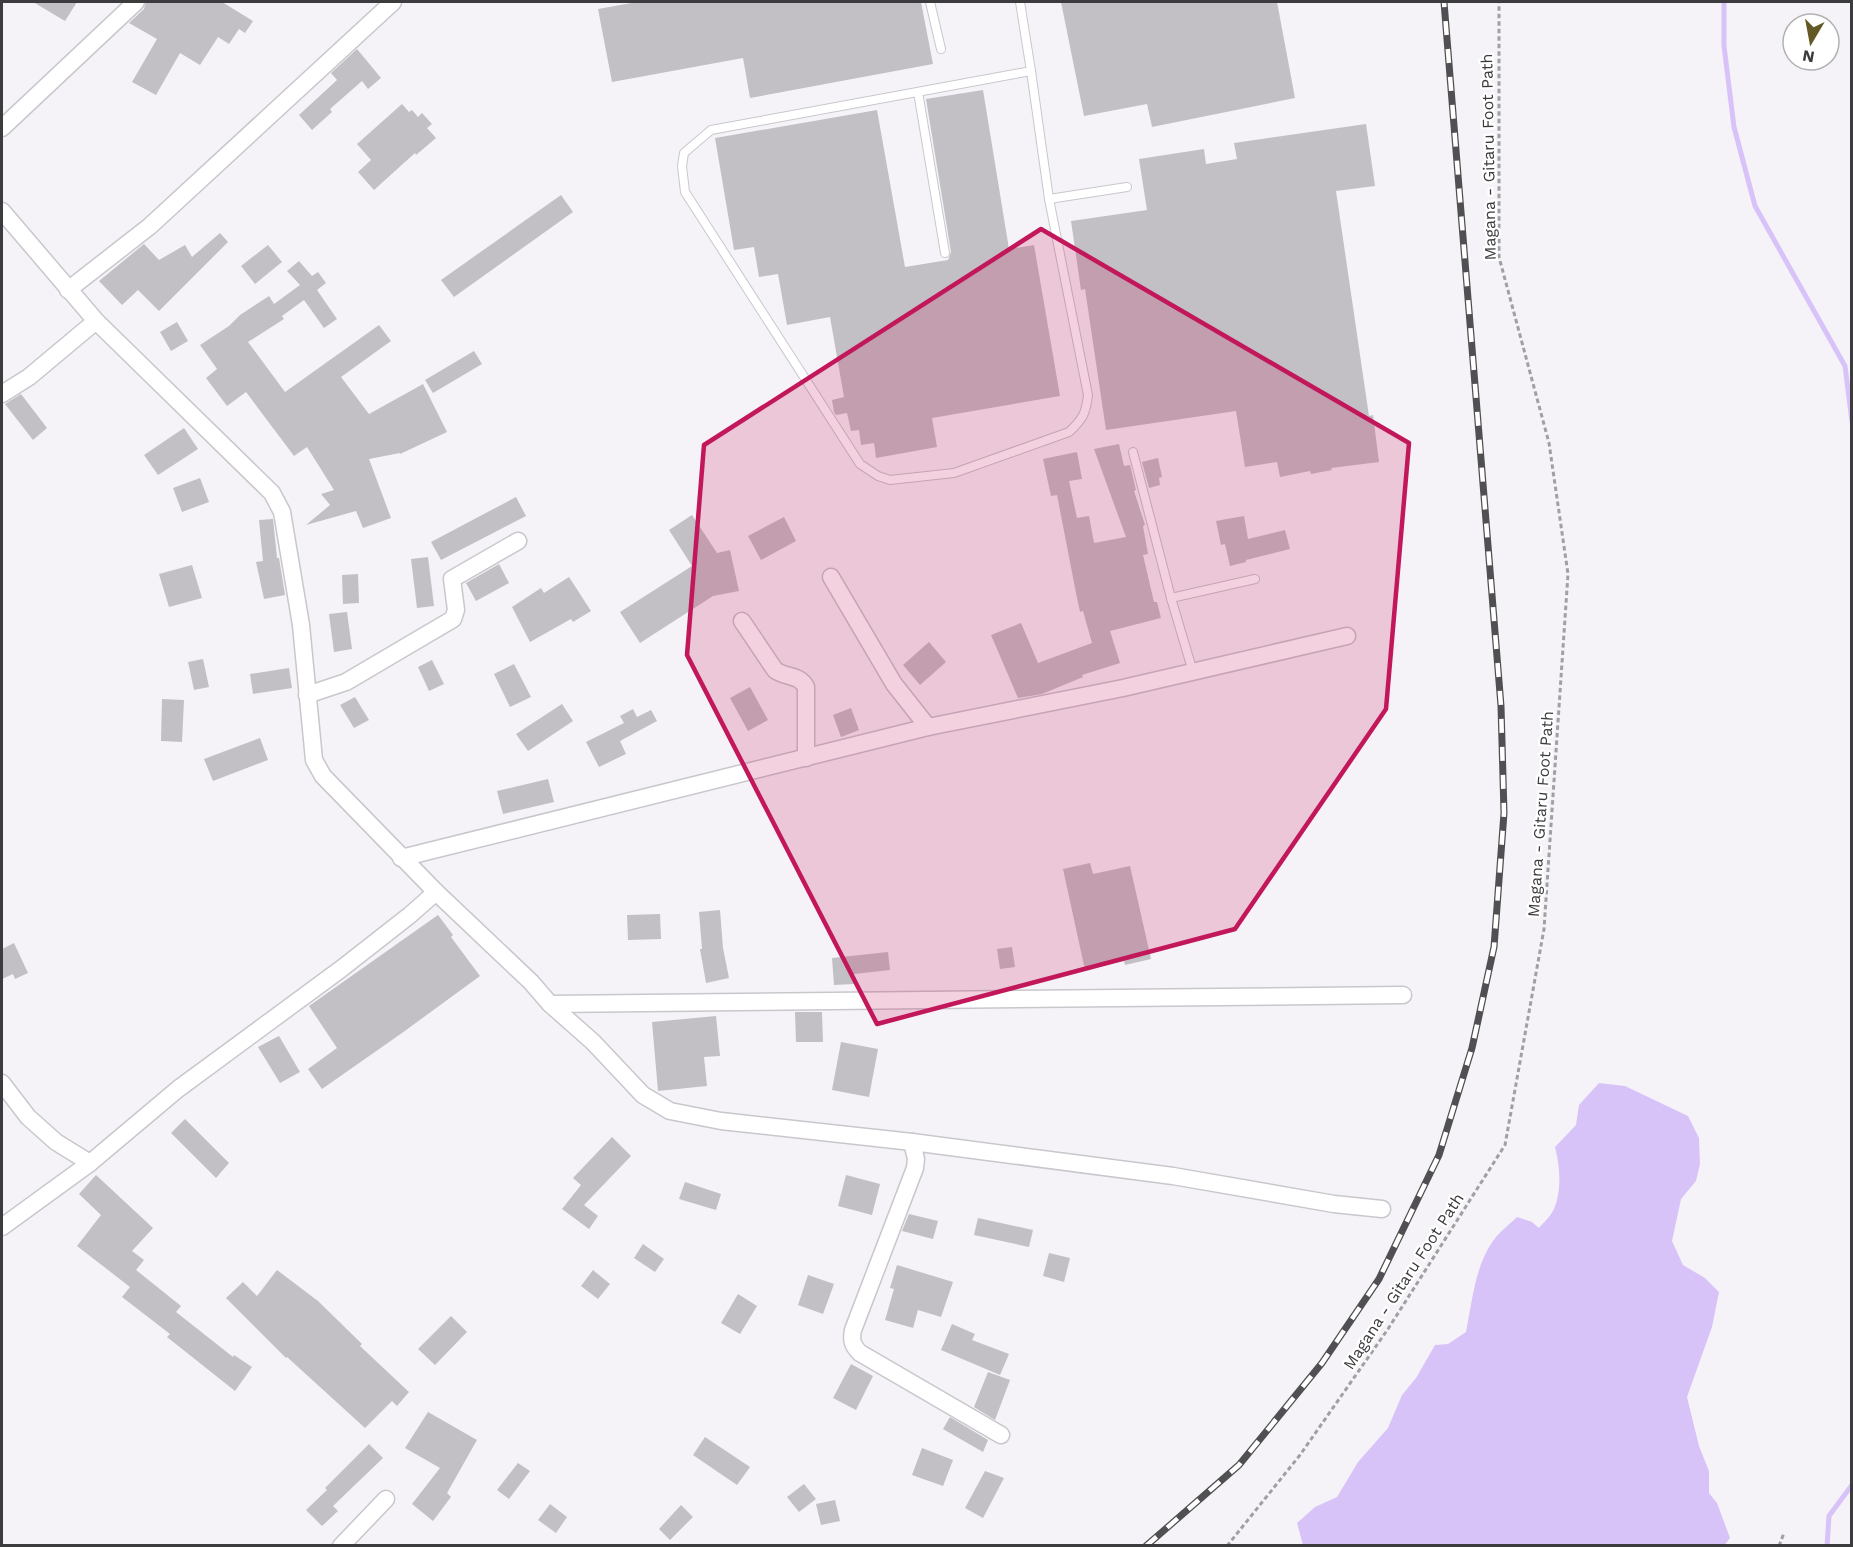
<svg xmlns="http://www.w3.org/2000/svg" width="1853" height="1547" font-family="'Work Sans',sans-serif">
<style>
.water{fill:#d8c3f9}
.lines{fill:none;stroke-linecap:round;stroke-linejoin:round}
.stream{stroke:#d8c3f9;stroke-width:5}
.building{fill:#c2c0c5}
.lane-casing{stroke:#c8c7cc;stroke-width:10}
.street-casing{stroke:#c8c7cc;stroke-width:19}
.path{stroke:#a09fa2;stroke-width:3;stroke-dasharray:4.5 3;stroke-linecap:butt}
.lane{stroke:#fff;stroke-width:8}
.street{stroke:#fff;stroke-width:16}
.rail-casing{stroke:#505052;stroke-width:7}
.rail{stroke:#fff;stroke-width:4.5;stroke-dasharray:14;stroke-linecap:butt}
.marked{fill:#c2185b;fill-opacity:0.2;stroke:#c2185b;stroke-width:4.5;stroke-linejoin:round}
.labels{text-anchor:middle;stroke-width:4.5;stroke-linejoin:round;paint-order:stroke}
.street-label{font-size:16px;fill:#3c3c3e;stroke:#fff}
</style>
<rect width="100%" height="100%" fill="#f5f3f8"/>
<path class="water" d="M1599,1083L1625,1086L1688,1116L1699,1138L1700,1164L1696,1181L1681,1199L1672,1241L1683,1265L1705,1278L1719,1292L1712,1327L1687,1397L1699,1446L1709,1471V1493L1717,1503L1730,1538L1724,1546L1303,1545L1297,1523L1315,1507L1337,1497L1358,1462L1388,1428L1402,1395L1416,1378L1435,1345L1448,1344L1466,1332C1472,1302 1475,1266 1493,1241C1499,1232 1509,1225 1517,1217L1532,1222L1539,1228C1544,1222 1551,1216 1554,1209C1562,1190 1560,1167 1555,1147L1576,1125L1579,1105Z"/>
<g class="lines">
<g class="stream">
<polyline points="1724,2 1724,46 1734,127 1755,206 1845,366 1852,422"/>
<polyline points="1827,1546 1829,1516 1852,1485"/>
</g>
</g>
<g class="building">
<polygon points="33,2 77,2 65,21"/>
<polygon points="146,2 222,2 253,21 245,33 239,29 229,44 218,37 200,65 180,53 156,95 132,82 157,39 129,23 144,9"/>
<polygon points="637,2 921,2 933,64 750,98 743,58 612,82 598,9"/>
<polygon points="1061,2 1277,2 1295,98 1152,127 1147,104 1084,116"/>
<polygon points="357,49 381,78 368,89 362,81 330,109 332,112 312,130 299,115 337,80 331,73"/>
<polygon points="983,90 1009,249 1034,245 1060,396 932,418 937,447 876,458 874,443 861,445 859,430 851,431 847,413 836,415 834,412 832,400 844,397 830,317 787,325 778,274 759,277 754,247 734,250 715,138 877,110 905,267 948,260 951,252 926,99"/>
<polygon points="402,104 409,112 412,110 418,117 422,113 432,124 427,128 436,138 416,155 415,153 374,190 358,172 371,160 357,144"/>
<polygon points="1366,124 1375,186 1336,191 1369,416 1373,415 1379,462 1331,468 1332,470 1311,474 1310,471 1280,477 1277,462 1245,467 1236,411 1106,430 1085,289 1081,290 1071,221 1147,210 1139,159 1204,149 1206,164 1237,159 1234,143"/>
<polygon points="561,195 573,212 454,297 441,280"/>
<polygon points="220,233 228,242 159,311 138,290 122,305 99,281 144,244 159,260 185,245 192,257"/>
<polygon points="268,245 282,262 255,284 241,266"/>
<polygon points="299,261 312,276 318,272 326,283 317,290 337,319 324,328 304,300 282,316 284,319 248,342 285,392 379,325 391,341 341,377 369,414 423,384 447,432 400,454 400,453 369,459 391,518 363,528 356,511 306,525 330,505 321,494 334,490 307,447 294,456 246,392 227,406 206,378 217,369 200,345 229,326 240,315 269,296 274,304 300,285 287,271"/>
<polygon points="177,322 188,341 171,351 160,332"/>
<polygon points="474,351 482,364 433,393 425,380"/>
<polygon points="21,394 47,428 33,440 5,404"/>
<polygon points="184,428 198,449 158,475 144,455"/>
<polygon points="1119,444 1124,466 1130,465 1136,490 1134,491 1145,525 1143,526 1148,554 1143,555 1154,602 1157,602 1161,618 1110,631 1120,663 1082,675 1083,677 1042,694 1018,698 991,635 1021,623 1038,663 1092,643 1083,611 1080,612 1076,593 1057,495 1051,496 1043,459 1077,452 1082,479 1069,481 1077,518 1089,516 1094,543 1126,537 1094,449"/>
<polygon points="1158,458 1162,477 1159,478 1160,485 1149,488 1142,462"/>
<polygon points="200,478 209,502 182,512 173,488"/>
<polygon points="516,497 526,516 441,560 431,542"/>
<polygon points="692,515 717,553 730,550 739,591 713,596 640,643 620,612 692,566 669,530"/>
<polygon points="1244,516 1248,539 1285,530 1290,549 1246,560 1246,562 1230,566 1225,544 1221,545 1216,521"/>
<polygon points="784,517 796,541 761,560 748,536"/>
<polygon points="273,519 277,558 279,558 285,595 264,599 256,562 263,561 259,520"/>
<polygon points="428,557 434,606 417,608 411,559"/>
<polygon points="499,564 509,583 476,601 466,583"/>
<polygon points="192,565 202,598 169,607 159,574"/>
<polygon points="358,574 359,603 343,604 342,575"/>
<polygon points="569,577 591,611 573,622 571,619 530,642 512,607 541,588 544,593"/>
<polygon points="347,612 352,649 334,652 329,614"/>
<polygon points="929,642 946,662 920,685 903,665"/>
<polygon points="203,659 209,687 194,690 188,662"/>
<polygon points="432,660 444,684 429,691 418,667"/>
<polygon points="514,664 531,697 510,707 494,674"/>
<polygon points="289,668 292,688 253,694 250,674"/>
<polygon points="750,687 768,720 748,731 730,698"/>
<polygon points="355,697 369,720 354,728 340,705"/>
<polygon points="162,699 184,700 182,742 161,741"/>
<polygon points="562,704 573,721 528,751 516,734"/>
<polygon points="851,708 859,730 841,737 833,715"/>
<polygon points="633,709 637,717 651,710 657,721 620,741 626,754 599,767 586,742 624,723 620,716"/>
<polygon points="260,738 268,760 213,781 204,759"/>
<polygon points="548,779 554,802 503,814 497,791"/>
<polygon points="1090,863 1093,874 1130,866 1151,959 1125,965 1124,961 1085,970 1063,869"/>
<polygon points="720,910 723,948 729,978 706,983 700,949 702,949 699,912"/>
<polygon points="660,914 661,939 628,940 627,915"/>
<polygon points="438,915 453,935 451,937 480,976 402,1033 322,1089 308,1069 337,1048 309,1006"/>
<polygon points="14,943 28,973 15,979 13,974 2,979 2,949"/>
<polygon points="1012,947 1015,967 1000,969 997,949"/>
<polygon points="888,952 890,970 854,974 854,984 834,985 832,958"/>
<polygon points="795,1012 822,1012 823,1042 796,1042"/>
<polygon points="716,1016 720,1056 704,1057 707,1086 658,1091 652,1022"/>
<polygon points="279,1036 300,1072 280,1083 258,1047"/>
<polygon points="841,1042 878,1049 869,1097 832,1090"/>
<polygon points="185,1119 229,1163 216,1178 171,1133"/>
<polygon points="612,1137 631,1156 584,1205 598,1216 589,1229 562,1209 581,1185 573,1178"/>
<polygon points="96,1175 153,1228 132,1251 144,1260 136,1270 181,1306 176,1312 233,1357 234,1355 252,1367 235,1391 167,1337 170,1334 122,1297 130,1287 77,1246 101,1215 79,1194"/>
<polygon points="846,1175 880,1184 872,1215 838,1206"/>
<polygon points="685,1182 721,1194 716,1210 679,1199"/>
<polygon points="909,1214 938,1221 933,1239 902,1231"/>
<polygon points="978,1218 1033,1230 1029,1247 974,1235"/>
<polygon points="643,1244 664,1259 655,1272 634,1258"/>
<polygon points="1049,1253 1070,1258 1064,1282 1043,1276"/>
<polygon points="897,1265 953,1282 941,1317 918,1310 913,1328 885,1320 894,1289 890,1288"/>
<polygon points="277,1270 318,1301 362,1344 360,1346 409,1392 397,1406 392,1401 365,1428 287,1357 286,1358 226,1298 243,1282 257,1296"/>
<polygon points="593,1270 610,1284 598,1299 581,1286"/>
<polygon points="808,1275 834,1284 823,1314 798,1305"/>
<polygon points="738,1294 757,1306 740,1334 721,1323"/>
<polygon points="451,1316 467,1332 435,1365 418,1349"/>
<polygon points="952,1324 975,1334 972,1340 1009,1354 1000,1375 941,1350"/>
<polygon points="851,1364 873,1376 856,1410 833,1398"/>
<polygon points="988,1372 1010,1380 995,1420 974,1407"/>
<polygon points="428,1412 477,1440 447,1493 451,1497 433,1521 412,1504 440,1468 405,1448"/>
<polygon points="950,1417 988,1440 983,1452 943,1429"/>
<polygon points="705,1437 750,1467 737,1485 693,1455"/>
<polygon points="369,1444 383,1458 333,1506 338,1511 322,1526 306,1510 327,1490 325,1488"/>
<polygon points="922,1448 953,1460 943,1486 912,1475"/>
<polygon points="518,1463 530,1471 509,1499 497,1490"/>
<polygon points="985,1471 1004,1478 983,1518 965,1508"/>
<polygon points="804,1484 816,1499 799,1512 787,1497"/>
<polygon points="835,1500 840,1521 821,1525 816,1504"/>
<polygon points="550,1504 567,1517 556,1533 538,1520"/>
<polygon points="681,1505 693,1517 670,1540 659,1529"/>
</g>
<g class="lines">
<defs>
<g id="lane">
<polyline points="930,2 941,49"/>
<polyline points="1020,2 1031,71"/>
<path d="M1031,71L1049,199L1088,395C1086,413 1083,419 1069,432L954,473L890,480L878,476L860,464L685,192L682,166L684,153L711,130Z"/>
<polyline points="918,92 945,253"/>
<polyline points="1049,199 1127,187"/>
<polyline points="1133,452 1171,598 1193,672"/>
<polyline points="1171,598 1255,579"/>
</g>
<g id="street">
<polyline points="2,128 136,2"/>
<polyline points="2,211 96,321 272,493 282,512 301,625 314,760 323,776 436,892 531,982 550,1004 593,1042 643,1095 670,1111 721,1121 912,1142 1173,1176 1334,1204 1382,1209"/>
<polyline points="68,290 150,226 393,2"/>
<polyline points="2,394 29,377 96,321"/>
<polyline points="831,577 894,684 928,727"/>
<path d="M742,621L775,670C786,678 799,674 806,687V758"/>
<polyline points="307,695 346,682 453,619 456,610 452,579 518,541"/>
<polyline points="401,858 928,727 1123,688 1347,636"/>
<polyline points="550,1004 1403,995"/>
<polyline points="2,1083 28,1117 56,1142 90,1163"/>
<path d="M912,1142L916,1159L915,1168L853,1330C851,1340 852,1345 860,1353L1001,1435"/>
<polyline points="2,1227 90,1163 178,1089 341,969 410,915 436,892"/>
<polyline points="341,1546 386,1499"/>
</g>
</defs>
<use href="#lane" class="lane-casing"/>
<use href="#street" class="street-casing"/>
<g class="path">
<polyline points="1227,1546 1300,1455 1388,1329 1505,1145 1544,929 1568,574 1549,443 1499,257 1499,2"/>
<polyline points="1779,1546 1784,1533"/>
</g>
<use href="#lane" class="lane"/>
<use href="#street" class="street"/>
<defs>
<polyline id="rail" points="1146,1546 1239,1465 1322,1363 1379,1279 1439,1155 1472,1048 1494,947 1504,813 1501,706 1444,2"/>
</defs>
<use href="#rail" class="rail-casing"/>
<use href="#rail" class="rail"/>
</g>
<path class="marked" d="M1041,229L1409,443L1386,709L1235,929L877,1024L687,655L704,445Z"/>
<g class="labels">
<g class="street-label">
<text transform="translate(1488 157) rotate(-91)" y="6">Magana - Gitaru Foot Path</text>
<text transform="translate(1540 814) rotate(-86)" y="6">Magana - Gitaru Foot Path</text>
<text transform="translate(1403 1281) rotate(-57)" y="6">Magana - Gitaru Foot Path</text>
</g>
</g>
<rect width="1853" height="1547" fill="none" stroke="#3c3c3e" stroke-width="6"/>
<g transform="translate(1811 42) rotate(190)"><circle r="28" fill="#ffffff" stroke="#b1b1b2" stroke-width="1.5"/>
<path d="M0-4.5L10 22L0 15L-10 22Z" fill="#625925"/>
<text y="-9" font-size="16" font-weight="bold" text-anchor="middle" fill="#3c3c3e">N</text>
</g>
</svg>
